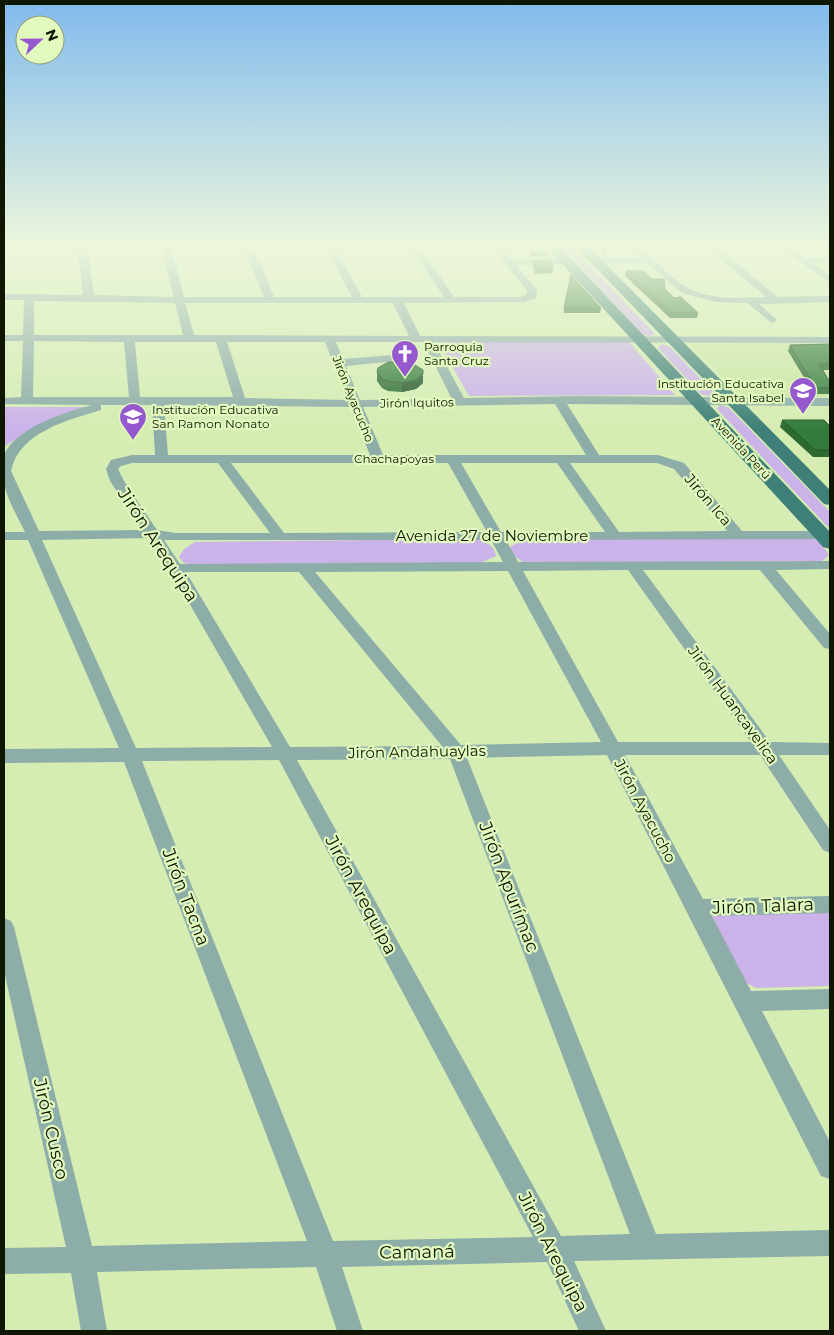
<svg xmlns="http://www.w3.org/2000/svg" width="834" height="1335" font-family="Montserrat,sans-serif">
<style>
.built{fill:#cce6a4}
.green{fill:#cbb2e9}
.lines{fill:none;stroke-linecap:round;stroke-linejoin:round}
.minor{fill:#8dada8;fill-rule:evenodd}
.major{fill:#3e8078;fill-rule:evenodd}
.wall{fill:#2c6a32}
.shaded-wall{fill:#245629}
.building{fill:#337b3a;stroke:#245629}
.labels{text-anchor:middle;stroke-width:4.5;stroke-linejoin:round;paint-order:stroke}
.far-poi-label{font-size:12px;fill:#0f1602;stroke:#e2fabe;text-anchor:start}
.far-street-label{font-size:12px;fill:#0f1602;stroke:#e2fabe}
.street-label{font-size:15px;fill:#0f1602;stroke:#e2fabe}
.near-street-label{font-size:18px;fill:#0f1602;stroke:#e2fabe}
</style>
<rect width="100%" height="100%" fill="#d5ecb2"/>
<polygon class="built" points="830,343 830,397 742,397 690,344"/>
<g class="green">
<polygon points="558,243 568,243 655,334 650,336 643,335"/>
<polygon points="438,342 629,342 675,395 469,396"/>
<polygon points="662,344 670,347 714,393 709,396 701,394 658,348"/>
<polygon points="720,405 729,408 830,512 830,528 826,525 717,409"/>
<path d="M4,407H91C58,415 33,428 5,446Z"/>
<path d="M478,539C487,543 495,546 496,556L478,564L195,565L184,563L179,557L184,549L195,542Z"/>
<polygon points="528,539 814,539 821,543 829,555 822,561 531,563 523,562 509,552 511,546"/>
<polygon points="715,911 830,911 830,986 756,988 745,982 712,917"/>
</g>
<g class="lines">
<g class="minor">
<path d="M77,243H87L94,295L174,297L160,243H170L184,297H264L242,243H252L274,297H352L323,243H333L362,297H444L407,243H417L454,297H520L527,294V290L488,243H498L511,259L566,258L571,261L566,264L516,265L537,290L536,298L525,302L404,303L420,336L830,337V343L434,342L464,398L578,396L830,398V406L567,404L599,455H658L684,463L742,531H830V539L506,540L518,562L830,561V569L776,570L830,634V649L824,648L760,570H643L770,742L830,743V755H779L830,830V853L823,850L760,755H625L703,899L830,896V913L712,916L751,991L830,989V1009L762,1011L830,1142V1179L821,1176L607,755L467,758L656,1234L830,1230V1256L574,1261L606,1331H579L547,1262L342,1267L363,1331H337L316,1267L97,1272L107,1331H81L71,1273L4,1274V1248L66,1247L4,971V918L11,921L14,927L92,1246L307,1241L124,762L4,763V749L119,748L28,540H4V532H25C18,517 6,498 4,482C3,475 2,461 4,455C16,427 66,412 92,405L4,404V398L21,397L23,341H4V335H23L24,300H4V294L83,295ZM34,301L175,303L183,335H34ZM185,303H393L409,336L194,335ZM34,341L124,342L129,397H33ZM135,342H216L233,397H140ZM227,342H325L348,400L245,398ZM336,342H423L452,399L360,400L346,366L407,360L413,357L407,354L343,359ZM555,404L586,455H383L363,407ZM101,405H152L155,455H132L111,460L106,469L110,481L143,530L39,531L11,471C19,432 68,420 101,410ZM164,405L351,407L370,455H168ZM132,463H218L270,533H175L157,530L124,481L118,469L121,466ZM231,463H448L487,532L284,533ZM461,463H557L605,532H501ZM570,463H657L674,469L727,531L619,532ZM149,538L169,568L272,747L136,748L42,540ZM164,540H491L503,562L180,564ZM628,570L751,742H618L523,571ZM508,571L601,742L461,745L315,572ZM186,572H299L442,746L290,747ZM450,759L630,1234L561,1236L297,760ZM279,760L533,1237L333,1241L142,761Z"/>
<path d="M627,243H637C654,258 669,279 690,289C712,300 743,298 766,297L701,243H712L778,297L830,296V302L759,304L777,320L772,323L747,303L715,302L682,293L647,263L595,264L590,261L595,258L642,257Z"/>
<polygon points="774,243 785,243 806,258 830,257 830,263 813,263 830,276 830,283"/>
</g>
<g class="major">
<polygon points="543,243 556,243 830,532 830,549 823,547"/>
<polygon points="572,243 585,243 830,490 830,505 824,504"/>
</g>
</g>
<g class="wall">
<polygon points="591,243 603,243 606,251 605,255"/>
<polygon points="529,251 548,254 547,256 530,257"/>
<polygon points="533,261 553,267 552,273 535,274 533,267"/>
<polygon points="626,271 652,279 665,289 674,298 698,313 697,318 670,318 625,276"/>
<polygon points="564,308 601,308 600,313 564,313"/>
<polygon points="830,344 830,370 823,370 830,382 830,394 814,394 788,351 790,345"/>
<polygon points="377,372 423,383 416,389 402,392 388,391 382,388 377,381"/>
<polygon points="782,420 830,426 830,457 813,457 780,427"/>
</g>
<polygon class="shaded-wall" points="423,370 423,383 416,389 402,392 402,383"/>
<g class="building">
<polygon points="596,243 603,243 606,251"/>
<polygon points="529,251 547,251 548,254 530,254"/>
<polygon points="533,261 551,261 553,267 536,268"/>
<polygon points="626,271 644,271 652,279 664,279 665,289 674,298 681,297 698,313 671,313"/>
<polygon points="571,275 601,308 564,308"/>
<polygon points="830,344 830,363 819,364 830,382 830,388 816,388 790,345"/>
<polygon points="388,362 410,362 423,370 423,374 416,380 402,383 388,381 382,379 377,372 378,368"/>
<polygon points="782,420 824,420 830,426 830,450 815,450"/>
</g>
<linearGradient id="sky" x2="0" y2="1"><stop stop-color="#81baee"/><stop offset="0.57" stop-color="#ecf6dc"/><stop offset="1" stop-color="#ecf6dc" stop-opacity="0"/></linearGradient>
<rect width="834" height="430" fill="url(#sky)"/>
<defs>
<symbol id="church-pin" viewBox="-11 -11 22 30"><path d="M0 17L-7.5 6A9.5 9.5 0 1 1 7.5 6Z" fill="#9558ce" stroke="#e2fabe"/><path d="M-1.2-6h2.4v3.5h3.3v2.4h-3.3V6h-2.4V-.1h-3.3v-2.4h3.3Z" fill="#fff"/></symbol>
<symbol id="school-pin" viewBox="-11 -11 22 30"><path d="M0 17L-7.5 6A9.5 9.5 0 1 1 7.5 6Z" fill="#9558ce" stroke="#e2fabe"/><path d="M0-5L7-2L0 1L-7-2ZM-4 1L0 2.5L4 1V4Q0 6-4 4Z" fill="#fff"/></symbol>
</defs>
<g fill-rule="evenodd">
<use href="#church-pin" x="389" y="338" width="32" height="43"/>
<use href="#school-pin" x="787" y="375" width="32" height="43"/>
<use href="#school-pin" x="117" y="401" width="32" height="43"/>
</g>
<g class="labels">
<g class="far-poi-label">
<text x="424" y="351">Parroquia<tspan x="424" dy="14">Santa Cruz</tspan></text>
<text x="784" y="388" text-anchor="end">Institución Educativa<tspan x="784" dy="14">Santa Isabel</tspan></text>
<text x="152" y="414">Institución Educativa<tspan x="152" dy="14">San Ramon Nonato</tspan></text>
</g>
<g class="far-street-label">
<text transform="translate(353 399) rotate(68)" y="4">Jirón Ayacucho</text>
<text transform="translate(417 403) rotate(-1)" y="4">Jirón Iquitos</text>
<text transform="translate(741 448) rotate(47)" y="4">Avenida Perú</text>
<text x="394" y="463">Chachapoyas</text>
</g>
<g class="street-label">
<text transform="translate(708 500) rotate(49)" y="5">Jirón Ica</text>
<text x="492" y="541">Avenida 27 de Noviembre</text>
<text transform="translate(733 705) rotate(54)" y="5">Jirón Huancavelica</text>
<text transform="translate(417 752) rotate(-1)" y="5">Jirón Andahuaylas</text>
<text transform="translate(645 811) rotate(62)" y="5">Jirón Ayacucho</text>
</g>
<g class="near-street-label">
<text transform="translate(158 545) rotate(57)" y="6">Jirón Arequipa</text>
<text transform="translate(509 887) rotate(69)" y="6">Jirón Apurímac</text>
<text transform="translate(361 895) rotate(62)" y="6">Jirón Arequipa</text>
<text transform="translate(186 897) rotate(69)" y="6">Jirón Tacna</text>
<text transform="translate(763 906) rotate(-2)" y="6">Jirón Talara</text>
<text transform="translate(51 1129) rotate(77)" y="6">Jirón Cusco</text>
<text transform="translate(417 1252) rotate(-1)" y="6">Camaná</text>
<text transform="translate(553 1252) rotate(63)" y="6">Jirón Arequipa</text>
</g>
</g>
<rect width="834" height="1335" fill="none" stroke="#0f1602" stroke-width="10"/>
<g transform="translate(40 40) rotate(68)"><circle r="24" fill="#e2fabe" stroke="#8e9f73"/>
<path d="M0-4L9 19L0 12L-9 19Z" fill="#9558ce"/>
<text y="-8" font-size="14" font-weight="bold" text-anchor="middle" fill="#0f1602">N</text>
</g>
</svg>
